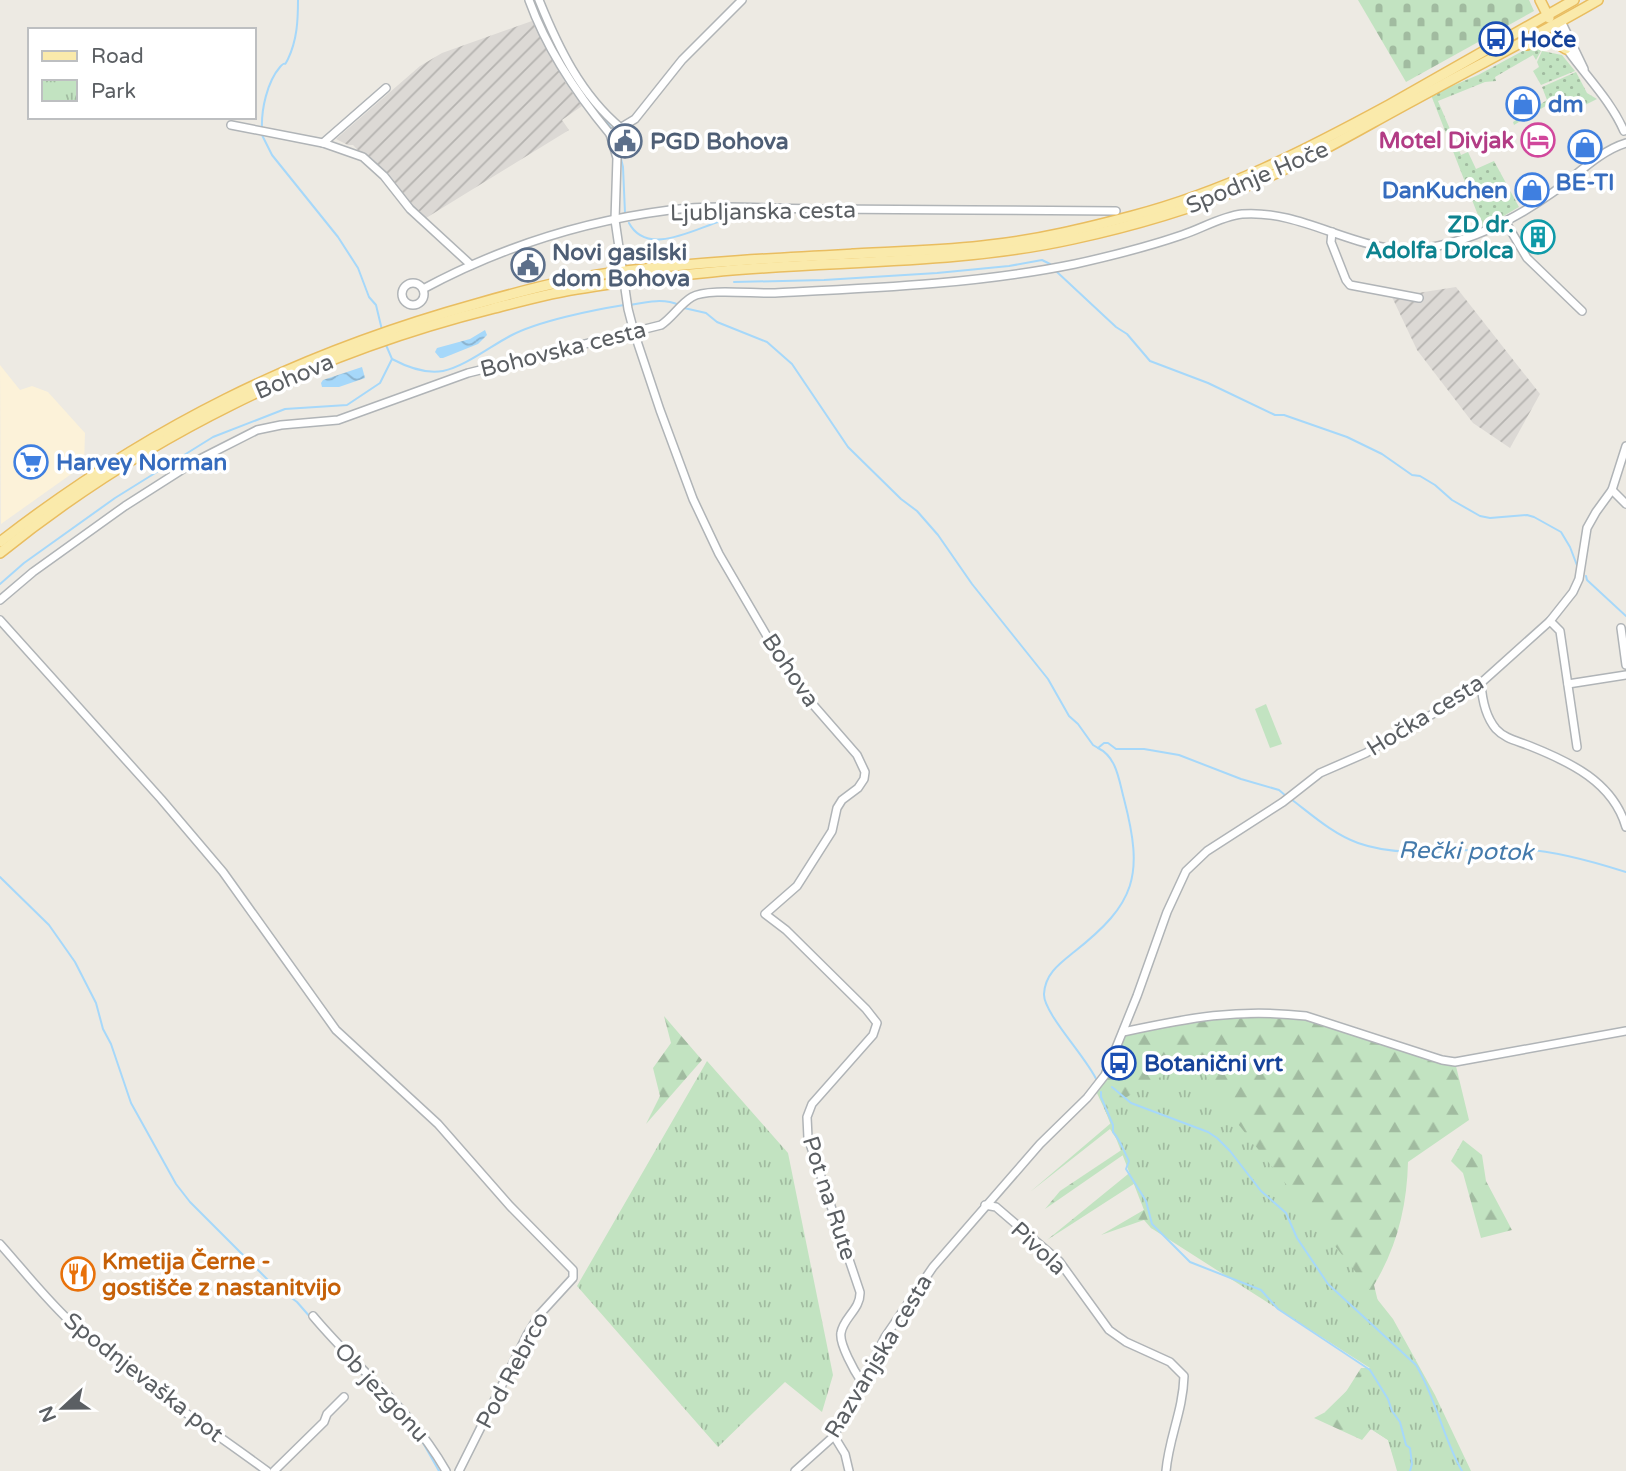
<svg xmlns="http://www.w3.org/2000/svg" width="1626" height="1471" font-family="'Varela Round',sans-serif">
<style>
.commercial{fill:#fcf2d9}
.industrial{fill:url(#industrial-furrows)}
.grass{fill:url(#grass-dots)}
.forest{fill:url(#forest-firs)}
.cemetery{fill:url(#cemetery-stones)}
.park{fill:url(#park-tufts)}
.garden{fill:#c2e3c1}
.water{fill:url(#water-waves)}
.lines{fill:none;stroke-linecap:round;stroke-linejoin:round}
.stream{stroke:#a6d8fa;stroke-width:2}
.minor-casing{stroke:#b0b4b7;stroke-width:10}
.major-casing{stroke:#e9bd60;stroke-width:12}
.minor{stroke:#fff;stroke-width:7}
.major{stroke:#faeaab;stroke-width:9}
.labels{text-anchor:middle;stroke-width:7;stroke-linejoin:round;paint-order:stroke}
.transit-label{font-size:23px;font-weight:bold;fill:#164399;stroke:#fff;text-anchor:start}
.shop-label{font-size:23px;font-weight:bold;fill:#366cbe;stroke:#fff;text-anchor:start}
.hotel-label{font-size:23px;font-weight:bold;fill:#b23c85;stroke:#fff;text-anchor:end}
.service-label{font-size:23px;font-weight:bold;fill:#4e5e75;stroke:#fff;text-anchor:start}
.street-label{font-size:23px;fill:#5b5f63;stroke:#fff}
.culture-label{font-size:23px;font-weight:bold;fill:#0d838f;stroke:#fff;text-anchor:end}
.food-label{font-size:23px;font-weight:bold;fill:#c56008;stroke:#fff;text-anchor:start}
.water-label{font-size:24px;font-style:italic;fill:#447aab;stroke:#fff}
</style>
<defs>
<pattern id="industrial-furrows" width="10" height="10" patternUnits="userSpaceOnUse" patternTransform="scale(1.75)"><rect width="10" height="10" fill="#dcd9d5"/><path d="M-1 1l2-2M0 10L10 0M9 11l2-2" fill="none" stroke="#b5b3b0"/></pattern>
<pattern id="grass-dots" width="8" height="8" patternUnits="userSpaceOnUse" patternTransform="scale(1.75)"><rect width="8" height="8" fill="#c2e3c1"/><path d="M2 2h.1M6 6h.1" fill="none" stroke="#a1bba0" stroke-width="1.8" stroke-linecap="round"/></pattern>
<pattern id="forest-firs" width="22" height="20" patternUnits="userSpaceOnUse" patternTransform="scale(1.75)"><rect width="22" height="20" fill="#c2e3c1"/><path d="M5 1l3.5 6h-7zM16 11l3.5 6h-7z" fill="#a1bba0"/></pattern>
<pattern id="cemetery-stones" width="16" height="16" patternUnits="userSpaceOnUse" patternTransform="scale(1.75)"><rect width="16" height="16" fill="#c2e3c1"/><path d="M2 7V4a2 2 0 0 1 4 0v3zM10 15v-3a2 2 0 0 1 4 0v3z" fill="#a1bba0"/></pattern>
<pattern id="park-tufts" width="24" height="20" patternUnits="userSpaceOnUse" patternTransform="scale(1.75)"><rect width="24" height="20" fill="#c2e3c1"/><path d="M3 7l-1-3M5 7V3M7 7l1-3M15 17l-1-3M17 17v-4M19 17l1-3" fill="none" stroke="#a1bba0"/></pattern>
<pattern id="water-waves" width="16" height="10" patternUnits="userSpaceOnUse" patternTransform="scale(1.75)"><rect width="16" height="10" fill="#a6d8fa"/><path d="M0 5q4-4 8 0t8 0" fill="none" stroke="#8ab2ce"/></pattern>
</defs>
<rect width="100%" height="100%" fill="#edeae3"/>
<polygon class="commercial" points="0,365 20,390 32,386 48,392 85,433 84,465 1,524"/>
<g class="industrial">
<polygon points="532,21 565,82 582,106 562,120 569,130 426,218 411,206 353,145 348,145 336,139 420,66 442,53"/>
<polygon points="1456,287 1540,394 1510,448 1473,423 1417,350 1392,297"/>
</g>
<g class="grass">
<polygon points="1534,45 1541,51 1536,60 1533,55 1495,77 1496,81 1485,82 1438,101 1461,155 1468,152 1476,169 1494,161 1519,207 1483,228 1431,95 1478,75"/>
<polygon points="1542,51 1562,55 1575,71 1541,85 1533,71 1539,67 1537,62"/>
<polygon points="1576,72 1587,93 1597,99 1565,115 1562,111 1557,114 1549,104 1514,125 1513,122 1547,100 1542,87"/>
</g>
<g class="forest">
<path d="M1290,1014L1455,1062L1469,1120L1408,1162C1407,1206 1397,1247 1374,1285L1380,1310L1151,1228L1144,1220L1101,1235L1154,1204L1140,1180L1047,1240L1133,1170L1139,1144L1045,1209L1060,1191L1123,1149L1110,1129L1030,1192L1111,1123L1095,1089L1123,1032L1175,1020Z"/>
<polygon points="664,1016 702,1060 646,1124 660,1096 653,1068 671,1043"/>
<polygon points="1463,1140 1482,1155 1486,1181 1512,1230 1481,1238 1463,1173 1451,1161"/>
<polygon points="1361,1368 1370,1368 1421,1471 1397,1471 1388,1440 1371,1429 1362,1440 1314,1418 1337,1406"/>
</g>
<polygon class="cemetery" points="1358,0 1529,0 1534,11 1406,82"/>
<g class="park">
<polygon points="1194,1057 1231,1115 1393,1319 1435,1395 1471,1471 1398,1471 1388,1440 1371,1429 1325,1412 1370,1368 1151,1228 1105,1110"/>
<polygon points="707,1061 788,1153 833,1375 822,1412 785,1382 718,1447 577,1286"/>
</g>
<polygon class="garden" points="1266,704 1282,744 1270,748 1255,709"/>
<g class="water">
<polygon points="485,330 487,335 478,344 443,358 440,358 435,352 437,348 470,339"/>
<polygon points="362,367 365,378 339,387 322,387 321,383 323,380"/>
</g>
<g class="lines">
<g class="stream">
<polyline points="535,0 548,32 564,61"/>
<polyline points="590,101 612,129"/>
<path d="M262,130C261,110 267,82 280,67C287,59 283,69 288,59C297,40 298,21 298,0"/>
<polyline points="615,134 623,167 625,213"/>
<polyline points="262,135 272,155 338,237 358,268 369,297 376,305 382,330"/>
<path d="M629,223C647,257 694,229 721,221"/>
<polyline points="1057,272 1116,327 1127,334 1150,361 1208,383 1275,415 1284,415 1347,437 1382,454 1412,475 1420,476 1435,485 1452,500 1480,516 1490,518 1527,515 1534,517 1561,532 1570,547 1578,568"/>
<polyline points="734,282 824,280 937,273 1009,266 1042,260 1050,264"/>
<path d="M630,305C646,302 664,298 679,305"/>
<polyline points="684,308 706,313 717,322 767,342 792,364 848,447 901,499 917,511 938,535 972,584 1048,679 1069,716 1078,724 1093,745 1098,748 1104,743 1108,743 1116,749 1144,749 1179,755 1241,779 1279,790 1286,796"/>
<path d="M392,359C407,367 426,374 443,371C464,367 491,346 510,336C538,321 593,310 624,305"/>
<polyline points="1586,576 1587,580 1626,616"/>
<polyline points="0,584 24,563 115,498 213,437 285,409 347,405 380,383 392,359 386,345"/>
<path d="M1291,799C1312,815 1333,834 1358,843C1408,861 1470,846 1522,849C1555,851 1595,862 1626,872"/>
<polyline points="0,877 49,925 75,962 96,1003 103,1029 111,1044 131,1103 176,1184 190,1202 269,1281 297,1302 311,1318"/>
<path d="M1097,1081C1088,1059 1043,1013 1044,994C1045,974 1059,964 1074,952C1136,903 1144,876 1124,799C1119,781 1117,757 1098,748"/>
<path d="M1112,1087L1131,1103L1208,1132L1217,1138L1230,1151L1261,1191L1286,1213L1297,1238L1328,1284L1416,1365C1436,1398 1443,1438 1462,1471"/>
<path d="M1101,1092V1097L1113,1125V1132C1121,1141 1123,1150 1129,1161L1126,1169L1146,1201L1152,1224L1190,1262L1261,1290L1278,1309L1370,1370L1388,1399L1392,1411L1400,1422L1406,1445L1410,1448L1412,1464L1410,1471"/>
<polyline points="319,1328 397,1410"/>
<polyline points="422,1441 439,1471"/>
</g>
<defs>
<g id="minor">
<path d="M529,0C547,50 576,93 610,134L617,158L615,220L628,309L634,332L660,410L693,499L719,554L782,662L809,700L857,755L865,772L864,779L858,788L842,800L837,808L832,831L797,886L765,914L786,930L866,1009L877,1023L873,1035L812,1104L807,1117L808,1138L860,1292C861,1309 843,1318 841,1333C839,1344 855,1372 861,1381"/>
<path d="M539,0C558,47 581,95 621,128"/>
<polyline points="1561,21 1584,69"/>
<path d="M1553,26C1572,64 1607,92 1624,131"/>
<polyline points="231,125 323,143 363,157 384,176 410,209 471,265"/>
<polyline points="610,134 635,119 682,60 742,0"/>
<polyline points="323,143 386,88"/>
<polyline points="1505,221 1527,258 1582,311"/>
<polyline points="1332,232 1331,242 1346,280 1350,285 1419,298"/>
<circle cx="413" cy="294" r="11"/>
<path d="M423,289C499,248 584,221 670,210C720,204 773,209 824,209C921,210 1019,210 1116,211"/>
<polyline points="1612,490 1626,504"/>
<path d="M0,600L33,572L125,506L194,462L257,430L281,425L338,420L468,373L661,325C673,317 680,304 692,297C707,288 754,294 775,293C875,288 977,284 1075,264C1111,256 1147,247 1182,235C1201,229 1222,216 1242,214C1307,209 1363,259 1427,248C1472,241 1515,219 1552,193C1575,177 1599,151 1626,143"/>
<polyline points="0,620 161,799 223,872 336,1030 438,1124 510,1206 573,1270 573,1278 540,1314 527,1335 459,1471"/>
<polyline points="1550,621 1560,631 1577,747"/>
<polyline points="1621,628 1626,665"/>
<path d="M1481,683C1482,699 1485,716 1496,729C1505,739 1518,741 1530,746C1570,762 1613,782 1626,827"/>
<polyline points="1568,684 1626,675"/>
<path d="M1123,1032C1188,1018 1238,1008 1306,1016L1442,1060L1455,1062L1626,1031"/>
<path d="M985,1205L996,1207L1059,1261L1109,1330L1126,1342L1170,1362L1184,1376C1183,1411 1169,1437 1166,1471"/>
<path d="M0,1244C25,1272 48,1302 76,1327C135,1380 203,1424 267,1471"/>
<path d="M313,1316C358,1370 411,1409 446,1471"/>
<polyline points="834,1436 845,1454 849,1471"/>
<polyline points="274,1471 324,1422 327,1414 344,1397"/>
<polyline points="795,1471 834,1436 885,1337 933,1267 1040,1144 1087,1098 1105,1075 1137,996 1167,912 1186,871 1207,851 1283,802 1320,773 1366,753 1472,691 1550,621 1573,592 1579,579 1587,528 1596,512 1612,490 1626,446"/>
</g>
<g id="major">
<polyline points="1540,0 1549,18"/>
<path d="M1527,45C1542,38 1553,40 1566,49"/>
<path d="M0,542C147,428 296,354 476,304C525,290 574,277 625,271C701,262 778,258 854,254C899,251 945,251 990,245C1038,240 1086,228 1132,216C1224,192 1306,150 1389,105C1451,70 1512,35 1574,0"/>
<path d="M0,553C144,437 312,354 491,309C522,301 553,292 584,288C626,281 669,276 712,272C833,260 955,265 1073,239C1133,226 1191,209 1247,186C1306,162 1360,129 1416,99C1476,66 1538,35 1598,0"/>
</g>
</defs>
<use href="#minor" class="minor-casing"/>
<use href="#major" class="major-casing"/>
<use href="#minor" class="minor"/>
<use href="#major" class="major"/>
</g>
<defs>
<symbol id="bus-ring" viewBox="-11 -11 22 22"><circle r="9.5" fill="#fff" stroke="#1a4fb4" stroke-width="1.5"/><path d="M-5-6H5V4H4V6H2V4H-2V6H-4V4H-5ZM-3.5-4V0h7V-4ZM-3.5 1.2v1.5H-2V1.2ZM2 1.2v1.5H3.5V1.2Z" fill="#1a4fb4"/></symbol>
<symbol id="shop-ring" viewBox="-11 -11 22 22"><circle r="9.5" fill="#fff" stroke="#3f7fe0" stroke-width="1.5"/><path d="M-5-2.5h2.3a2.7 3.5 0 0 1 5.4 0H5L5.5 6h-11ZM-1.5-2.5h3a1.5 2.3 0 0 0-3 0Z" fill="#3f7fe0"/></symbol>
<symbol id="hotel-ring" viewBox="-11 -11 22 22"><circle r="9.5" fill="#fff" stroke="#d1479c" stroke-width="1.5"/><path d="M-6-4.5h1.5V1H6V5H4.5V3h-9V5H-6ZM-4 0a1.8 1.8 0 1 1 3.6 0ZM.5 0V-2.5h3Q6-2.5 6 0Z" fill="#d1479c"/></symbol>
<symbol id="civic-ring" viewBox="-11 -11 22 22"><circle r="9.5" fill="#fff" stroke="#5c6f8a" stroke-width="1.5"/><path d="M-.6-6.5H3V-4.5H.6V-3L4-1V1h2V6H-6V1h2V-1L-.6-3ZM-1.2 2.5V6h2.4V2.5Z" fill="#5c6f8a"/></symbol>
<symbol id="building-ring" viewBox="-11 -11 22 22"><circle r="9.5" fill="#fff" stroke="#0f9aa8" stroke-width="1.5"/><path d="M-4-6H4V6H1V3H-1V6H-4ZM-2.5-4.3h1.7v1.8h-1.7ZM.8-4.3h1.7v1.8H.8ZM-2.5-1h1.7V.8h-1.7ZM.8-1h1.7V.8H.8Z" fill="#0f9aa8"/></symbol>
<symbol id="supermarket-ring" viewBox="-11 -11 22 22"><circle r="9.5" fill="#fff" stroke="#3f7fe0" stroke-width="1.5"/><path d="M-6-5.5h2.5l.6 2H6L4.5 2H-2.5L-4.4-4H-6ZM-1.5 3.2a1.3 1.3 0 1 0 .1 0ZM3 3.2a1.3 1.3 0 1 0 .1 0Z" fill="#3f7fe0"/></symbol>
<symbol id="restaurant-ring" viewBox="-11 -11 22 22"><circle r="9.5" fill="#fff" stroke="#e8710a" stroke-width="1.5"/><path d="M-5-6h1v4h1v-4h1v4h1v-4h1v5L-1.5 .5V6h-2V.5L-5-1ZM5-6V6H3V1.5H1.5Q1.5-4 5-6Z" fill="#e8710a"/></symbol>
</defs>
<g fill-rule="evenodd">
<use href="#bus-ring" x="1477" y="20" width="38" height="38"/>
<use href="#shop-ring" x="1504" y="85" width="38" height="38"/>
<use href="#hotel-ring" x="1519" y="121" width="38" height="38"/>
<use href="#civic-ring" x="606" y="122" width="38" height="38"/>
<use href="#shop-ring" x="1566" y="128" width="38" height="38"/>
<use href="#shop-ring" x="1513" y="171" width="38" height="38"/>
<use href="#building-ring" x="1519" y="218" width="38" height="38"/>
<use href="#civic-ring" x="509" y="246" width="38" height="38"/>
<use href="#supermarket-ring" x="12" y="443" width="38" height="38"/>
<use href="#bus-ring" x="1100" y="1044" width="38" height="38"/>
<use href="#restaurant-ring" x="59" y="1255" width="38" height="38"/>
</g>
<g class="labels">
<g class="transit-label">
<text x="1520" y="47">Hoče</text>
<text x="1144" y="1071">Botanični vrt</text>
</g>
<g class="shop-label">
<text x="1548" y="112">dm</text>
<text x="1585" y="190" text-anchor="middle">BE-TI</text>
<text x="1508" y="198" text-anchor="end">DanKuchen</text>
<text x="56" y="470">Harvey Norman</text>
</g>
<g class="hotel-label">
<text x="1514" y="148">Motel Divjak</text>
</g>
<g class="service-label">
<text x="650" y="149">PGD Bohova</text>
<text x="552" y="260">Novi gasilski<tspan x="552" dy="26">dom Bohova</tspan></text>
</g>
<g class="street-label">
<text transform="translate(1257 177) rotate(-23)" y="8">Spodnje Hoče</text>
<text transform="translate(763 211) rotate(-1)" y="8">Ljubljanska cesta</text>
<text transform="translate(563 349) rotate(-14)" y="8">Bohovska cesta</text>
<text transform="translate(294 376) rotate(-23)" y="8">Bohova</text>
<text transform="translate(791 670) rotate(56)" y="8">Bohova</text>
<text transform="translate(1425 715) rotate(-32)" y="8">Hočka cesta</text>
<text transform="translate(830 1198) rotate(72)" y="8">Pot na Rute</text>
<text transform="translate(1039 1248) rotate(43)" y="8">Pivola</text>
<text transform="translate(878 1356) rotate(-59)" y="8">Razvanjska cesta</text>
<text transform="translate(512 1370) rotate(-62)" y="8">Pod Rebrco</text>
<text transform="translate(144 1377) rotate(38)" y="8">Spodnjevaška pot</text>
<text transform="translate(382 1392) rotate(47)" y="8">Ob jezgonu</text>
</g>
<g class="culture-label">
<text x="1514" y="232">ZD dr.<tspan x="1514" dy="26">Adolfa Drolca</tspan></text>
</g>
<g class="food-label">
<text x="102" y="1269">Kmetija Černe -<tspan x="102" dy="26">gostišče z nastanitvijo</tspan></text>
</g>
<g class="water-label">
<text transform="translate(1466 851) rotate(1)" y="8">Rečki potok</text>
</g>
</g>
<rect x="28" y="28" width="228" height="91" fill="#ffffff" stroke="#bdbfc1" stroke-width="2"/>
<rect x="42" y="51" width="35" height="10" fill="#faeaab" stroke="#bdbfc1" stroke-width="2"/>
<text x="91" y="63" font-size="21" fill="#5b5f63">Road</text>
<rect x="42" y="80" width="35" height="21" fill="url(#park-tufts)" stroke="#bdbfc1" stroke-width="2"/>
<text x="91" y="98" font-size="21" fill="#5b5f63">Park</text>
<g transform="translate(63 1408) rotate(248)" stroke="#ffffff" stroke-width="5" paint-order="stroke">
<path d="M0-5L12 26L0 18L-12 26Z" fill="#5b5f63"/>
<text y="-10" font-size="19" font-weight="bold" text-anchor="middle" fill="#5b5f63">N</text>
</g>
</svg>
